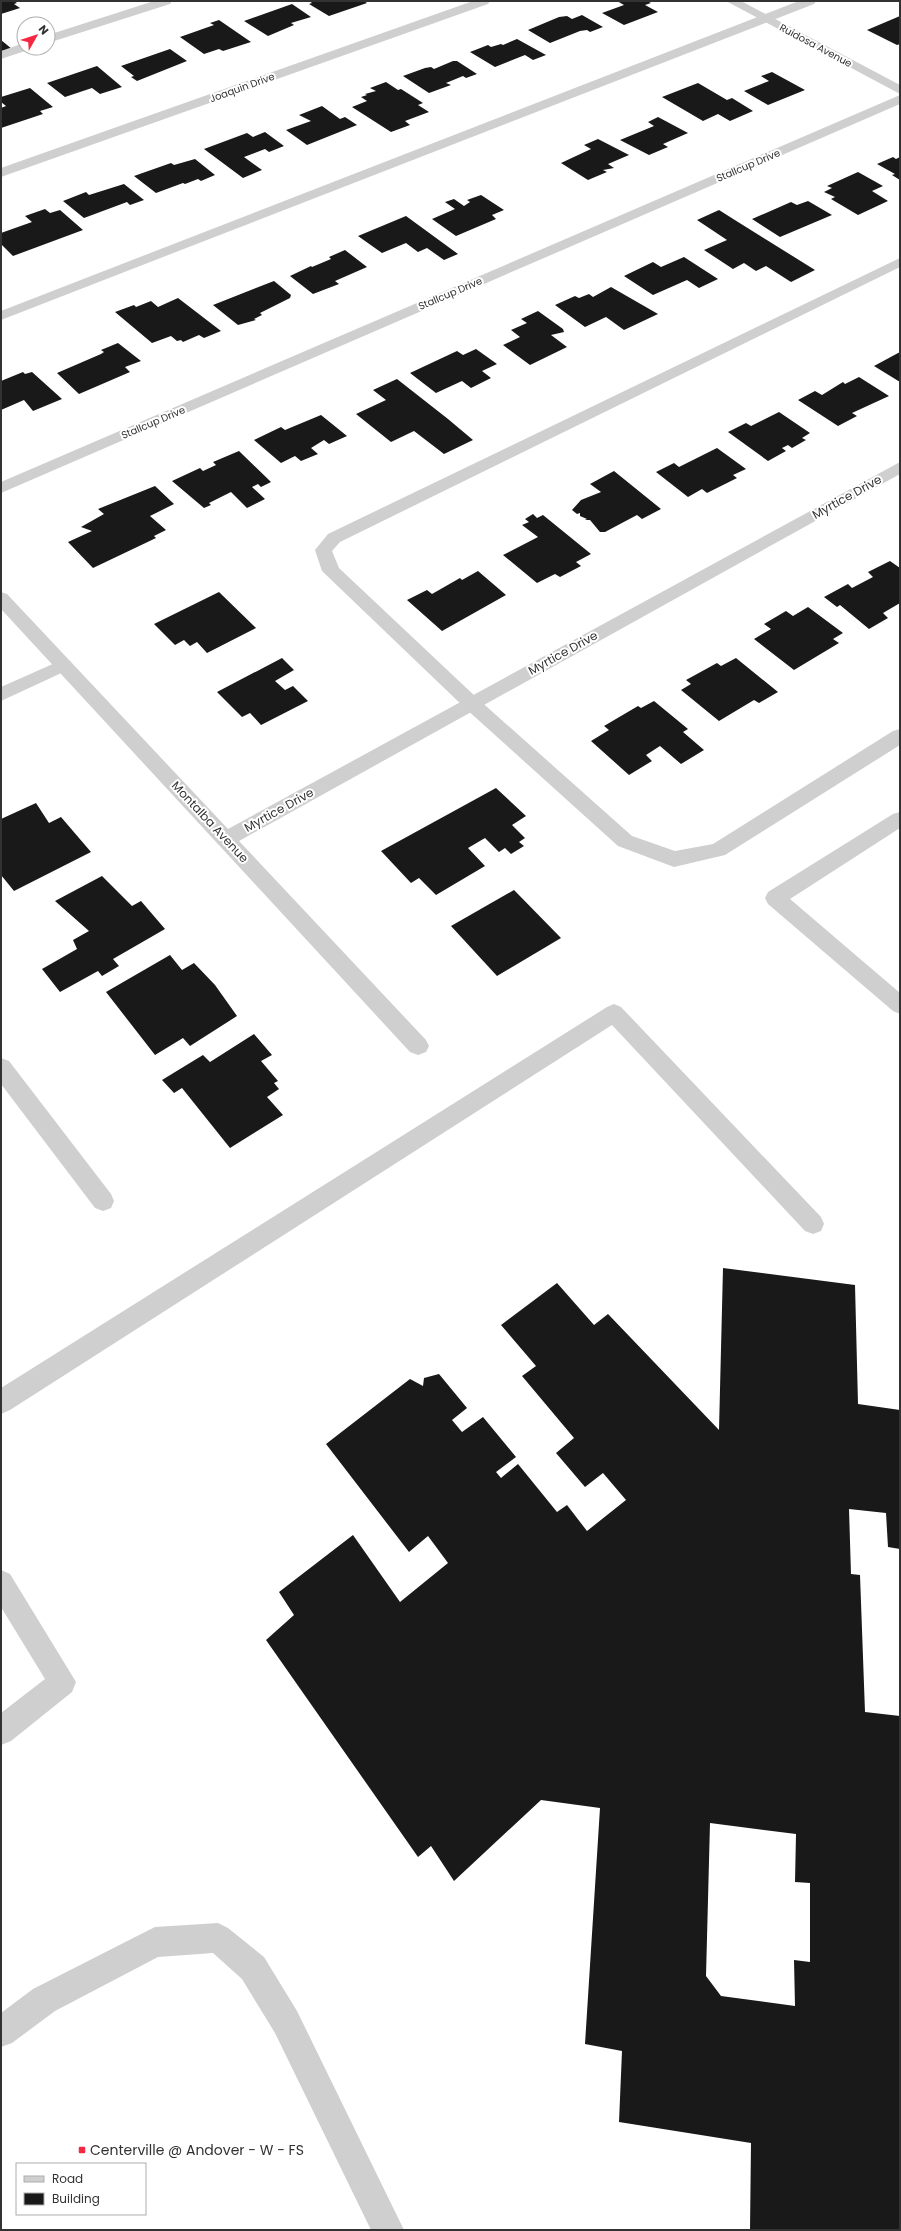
<svg xmlns="http://www.w3.org/2000/svg" width="901" height="2231" font-family="Poppins,sans-serif">
<style>
.building{fill:#191919;fill-rule:evenodd}
.lines{fill:none;stroke-linecap:round;stroke-linejoin:round}
.service{fill:#cfcfcf;fill-rule:evenodd}
.minor{fill:#cfcfcf;fill-rule:evenodd}
.tertiary{fill:#cfcfcf;fill-rule:evenodd}
.poi-dot{fill:#f62742;stroke:#fff;stroke-width:1.5}
.labels{text-anchor:middle;stroke-width:4;stroke-linejoin:round;paint-order:stroke}
.far-street-label{font-size:10px;fill:#323232;stroke:#fff}
.street-label{font-size:12px;fill:#323232;stroke:#fff}
.near-poi-label{font-size:14px;fill:#323232;stroke:#fff;text-anchor:start}
</style>
<rect width="100%" height="100%" fill="#fff"/>
<g class="building">
<polygon points="1,1 14,1 17,3 14,4 20,8 1,14"/>
<polygon points="309,1 364,1 367,3 329,16 309,4 312,3"/>
<polygon points="617,1 647,1 651,3 645,5 658,12 624,25 602,13 624,5"/>
<polygon points="292,4 311,17 291,23 294,25 268,36 244,21"/>
<polygon points="582,15 603,27 590,32 587,30 580,31 550,43 528,30 559,17 567,16 572,19"/>
<polygon points="900,16 900,44 897,45 867,30"/>
<polygon points="219,20 251,42 223,51 219,49 204,54 180,37 214,25 210,23"/>
<polygon points="517,39 546,55 533,60 525,55 495,67 470,52 488,45 491,47 501,44 503,45"/>
<polygon points="1,40 12,49 1,52"/>
<polygon points="170,49 187,61 137,81 131,77 134,76 121,66"/>
<polygon points="453,61 457,61 477,74 466,78 463,76 446,83 451,85 429,93 403,76 425,68 431,67 434,69"/>
<polygon points="97,66 122,87 100,94 92,88 65,97 47,83"/>
<polygon points="772,72 805,90 768,105 744,91 769,81 761,76"/>
<polygon points="386,82 398,90 401,89 423,103 418,105 429,112 405,121 410,125 391,132 352,107 367,101 361,97 367,95 365,94 376,91 370,88"/>
<polygon points="698,83 727,100 732,98 753,111 730,121 718,114 703,121 662,97"/>
<polygon points="30,88 53,107 40,111 43,114 1,128 1,108 6,106 1,102 1,97"/>
<polygon points="322,106 340,119 345,117 357,125 307,145 286,130 311,121 299,115"/>
<polygon points="658,117 688,133 663,144 668,147 649,155 620,140 654,126 648,122"/>
<polygon points="265,132 284,146 269,152 265,149 244,157 262,170 243,178 204,149 247,133 253,137"/>
<polygon points="598,139 629,155 608,164 614,168 603,170 607,172 588,180 561,163 591,149 584,145"/>
<polygon points="893,157 896,159 900,157 900,180 892,175 895,174 877,164"/>
<polygon points="195,159 215,175 201,181 198,179 185,184 183,183 156,193 134,176 171,163 174,165"/>
<polygon points="858,172 883,186 872,191 888,201 858,215 831,199 835,197 824,192 832,188 827,186"/>
<polygon points="124,184 144,200 130,205 127,202 84,218 63,201 86,192 89,195"/>
<polygon points="481,195 504,210 492,215 496,219 456,236 432,219 455,209 445,202 454,199 464,206 470,202 467,200"/>
<polygon points="808,201 832,215 780,237 752,219 791,202 797,205"/>
<polygon points="45,209 50,213 60,210 83,230 13,256 1,244 1,233 32,222 25,216"/>
<polygon points="719,210 738,222 815,270 791,282 766,266 756,271 744,263 733,269 704,250 727,240 697,220"/>
<polygon points="406,216 458,254 444,260 427,248 418,252 406,243 382,253 358,236"/>
<polygon points="345,250 367,267 335,281 339,284 313,294 290,276 311,266 312,267 331,259 329,257"/>
<polygon points="684,257 718,279 699,288 687,280 653,295 624,276 653,262 661,267"/>
<polygon points="274,281 291,295 290,298 260,313 262,315 254,319 256,320 238,325 213,305"/>
<polygon points="611,287 658,314 624,330 606,317 585,327 555,305 575,296 579,298 589,294 593,297"/>
<polygon points="178,298 221,331 204,338 199,335 183,342 181,340 177,341 171,336 152,343 115,312 134,305 136,307 151,301 158,307"/>
<polygon points="538,311 563,329 564,332 551,335 567,347 530,365 503,345 520,337 511,330 527,323 521,319"/>
<polygon points="118,343 141,361 125,367 130,372 79,394 57,373 101,354 104,352 101,350"/>
<polygon points="476,349 497,364 482,371 491,378 471,388 462,381 436,393 410,373 457,351 463,355"/>
<polygon points="900,352 900,382 874,366"/>
<polygon points="23,372 25,374 32,372 62,399 33,411 24,400 1,410 1,381"/>
<polygon points="859,377 889,396 852,413 857,416 838,426 798,400 815,391 822,395 843,382 845,384"/>
<polygon points="397,379 448,419 473,440 444,454 414,431 391,442 356,414 386,400 373,390"/>
<polygon points="779,412 810,433 802,438 806,440 792,448 788,445 782,448 786,451 768,461 728,432 746,423 751,426"/>
<polygon points="321,415 347,436 329,444 324,440 311,448 318,454 301,461 295,456 281,463 254,440 281,427 285,430"/>
<polygon points="717,448 746,469 733,475 737,478 707,493 702,489 688,497 656,472 674,463 679,467"/>
<polygon points="239,451 271,482 261,487 258,484 252,487 265,499 247,508 231,492 209,503 211,505 204,508 172,481 200,468 203,471 216,465 213,462"/>
<polygon points="614,471 661,509 642,519 637,515 605,532 600,532 590,520 585,520 587,519 580,516 580,513 577,514 572,510 581,500 601,492 590,484"/>
<polygon points="155,486 174,504 150,516 166,530 154,536 156,538 93,568 68,542 92,531 81,527 104,514 98,509"/>
<polygon points="533,514 537,518 543,515 591,554 576,562 581,566 560,577 555,574 537,583 503,555 538,537 522,525 529,522 525,519"/>
<polygon points="890,561 900,568 900,603 883,613 888,618 869,629 840,605 837,607 824,597 848,584 852,588 873,577 868,572"/>
<polygon points="478,571 506,595 442,631 407,600 427,590 432,594 460,578 462,580"/>
<polygon points="219,592 256,628 207,653 197,642 190,646 184,640 175,645 154,624"/>
<polygon points="808,607 843,633 833,639 839,643 794,670 754,639 771,629 764,624 786,611 793,616"/>
<polygon points="282,658 294,670 275,681 285,690 293,686 308,701 261,725 250,713 242,717 217,692"/>
<polygon points="736,658 778,692 759,703 754,700 719,721 681,690 691,684 686,680 717,663 721,666"/>
<polygon points="654,701 688,729 683,732 704,750 681,764 660,746 646,755 652,761 629,775 591,741 609,730 604,726 638,706 641,708"/>
<polygon points="496,788 526,816 512,825 525,838 519,842 524,846 511,854 505,848 499,852 485,838 468,848 485,866 436,895 419,878 411,883 381,851"/>
<polygon points="36,803 49,823 61,817 91,852 14,891 1,875 1,819"/>
<polygon points="102,876 132,906 141,901 165,929 113,959 119,966 102,976 98,971 60,992 42,969 77,949 73,940 89,931 55,901"/>
<polygon points="514,890 561,938 497,976 451,926"/>
<polygon points="170,955 182,970 194,963 215,985 237,1016 190,1046 183,1038 155,1055 106,992"/>
<polygon points="254,1034 272,1055 261,1061 278,1081 274,1083 279,1089 267,1097 283,1115 230,1148 182,1088 174,1093 162,1080 203,1055 210,1062"/>
<path d="M723,1268L855,1285L858,1404L900,1410V1549L888,1547L886,1513L849,1509L851,1574L860,1575L865,1712L900,1716V2230H750L751,2143L619,2122L622,2051L585,2044L600,1808L541,1800L454,1881L431,1846L418,1857L266,1640L294,1615L279,1592L353,1535L400,1602L448,1563L428,1536L409,1552L326,1444L410,1379L423,1386L424,1378L439,1374L467,1408L452,1420L462,1432L483,1417L516,1457L496,1472L501,1478L518,1464L557,1512L567,1505L587,1531L626,1500L603,1473L585,1487L556,1453L574,1438L522,1376L536,1366L501,1325L557,1283L594,1325L608,1314L719,1430ZM710,1823L796,1834L795,1882L810,1883V1962L794,1960L795,2006L721,1996L706,1976Z"/>
</g>
<g class="lines">
<g class="service">
<polygon points="154,1 172,1 170,4 48,43 48,35"/>
<polygon points="799,1 816,1 814,4 1,320 1,311"/>
<polygon points="24,43 24,48 29,48 28,50 1,59 1,51"/>
<polygon points="900,258 900,267 340,542 332,551 339,568 477,698 632,836 675,851 713,844 893,731 900,729 900,745 725,855 674,867 618,846 465,708 322,571 315,550 328,534"/>
<polygon points="64,659 70,661 73,665 70,669 1,701 1,687"/>
<polygon points="900,812 900,828 790,899 900,993 900,1014 893,1011 768,904 765,898 768,892 893,814"/>
<polygon points="614,1004 621,1007 821,1217 824,1224 821,1231 813,1234 805,1231 612,1025 10,1410 1,1414 1,1388 607,1007"/>
<polygon points="1,1058 9,1061 111,1194 114,1201 111,1208 103,1211 95,1208 1,1084"/>
<polygon points="1,1570 10,1574 76,1682 72,1692 11,1741 1,1745 1,1713 45,1679 1,1607"/>
<polygon points="218,1923 228,1928 264,1957 297,2011 404,2230 371,2230 275,2033 242,1979 213,1953 158,1957 55,2011 12,2043 1,2047 1,2013 33,1989 145,1932 155,1927"/>
</g>
<g class="minor">
<polygon points="726,1 741,1 900,85 900,94"/>
<polygon points="900,95 900,104 1,493 1,482"/>
<polygon points="900,462 900,474 239,841 426,1040 429,1046 426,1052 418,1055 410,1052 1,609 1,592 7,594 228,829"/>
</g>
<polygon class="tertiary" points="473,1 490,1 488,4 1,177 1,168"/>
</g>
<rect class="poi-dot" x="78" y="2146" width="8" height="8" rx="2"/>
<g class="labels">
<g class="far-street-label">
<text transform="translate(816 45) rotate(28)" y="4">Ruidosa Avenue</text>
<text transform="translate(242 87) rotate(-20)" y="4">Joaquin Drive</text>
<text transform="translate(748 165) rotate(-23)" y="4">Stallcup Drive</text>
<text transform="translate(450 293) rotate(-23)" y="4">Stallcup Drive</text>
<text transform="translate(153 422) rotate(-23)" y="4">Stallcup Drive</text>
</g>
<g class="street-label">
<text transform="translate(847 497) rotate(-29)" y="4">Myrtice Drive</text>
<text transform="translate(563 653) rotate(-29)" y="4">Myrtice Drive</text>
<text transform="translate(279 810) rotate(-29)" y="4">Myrtice Drive</text>
<text transform="translate(210 822) rotate(47)" y="4">Montalba Avenue</text>
</g>
<g class="near-poi-label">
<text x="90" y="2155">Centerville @ Andover - W - FS</text>
</g>
</g>
<rect width="901" height="2231" fill="none" stroke="#323232" stroke-width="4"/>
<rect x="16" y="2163" width="130" height="52" fill="#ffffff" stroke="#adadad"/>
<rect x="24" y="2176" width="20" height="6" fill="#cfcfcf" stroke="#adadad"/>
<text x="52" y="2183" font-size="12" fill="#323232">Road</text>
<rect x="24" y="2193" width="20" height="12" fill="#191919" stroke="#adadad"/>
<text x="52" y="2203" font-size="12" fill="#323232">Building</text>
<g transform="translate(36 36) rotate(51)"><circle r="19" fill="#ffffff" stroke="#adadad"/>
<path d="M0-3L7 15L0 10L-7 15Z" fill="#f62742"/>
<text y="-6" font-size="11" font-weight="bold" text-anchor="middle" fill="#323232">N</text>
</g>
</svg>
